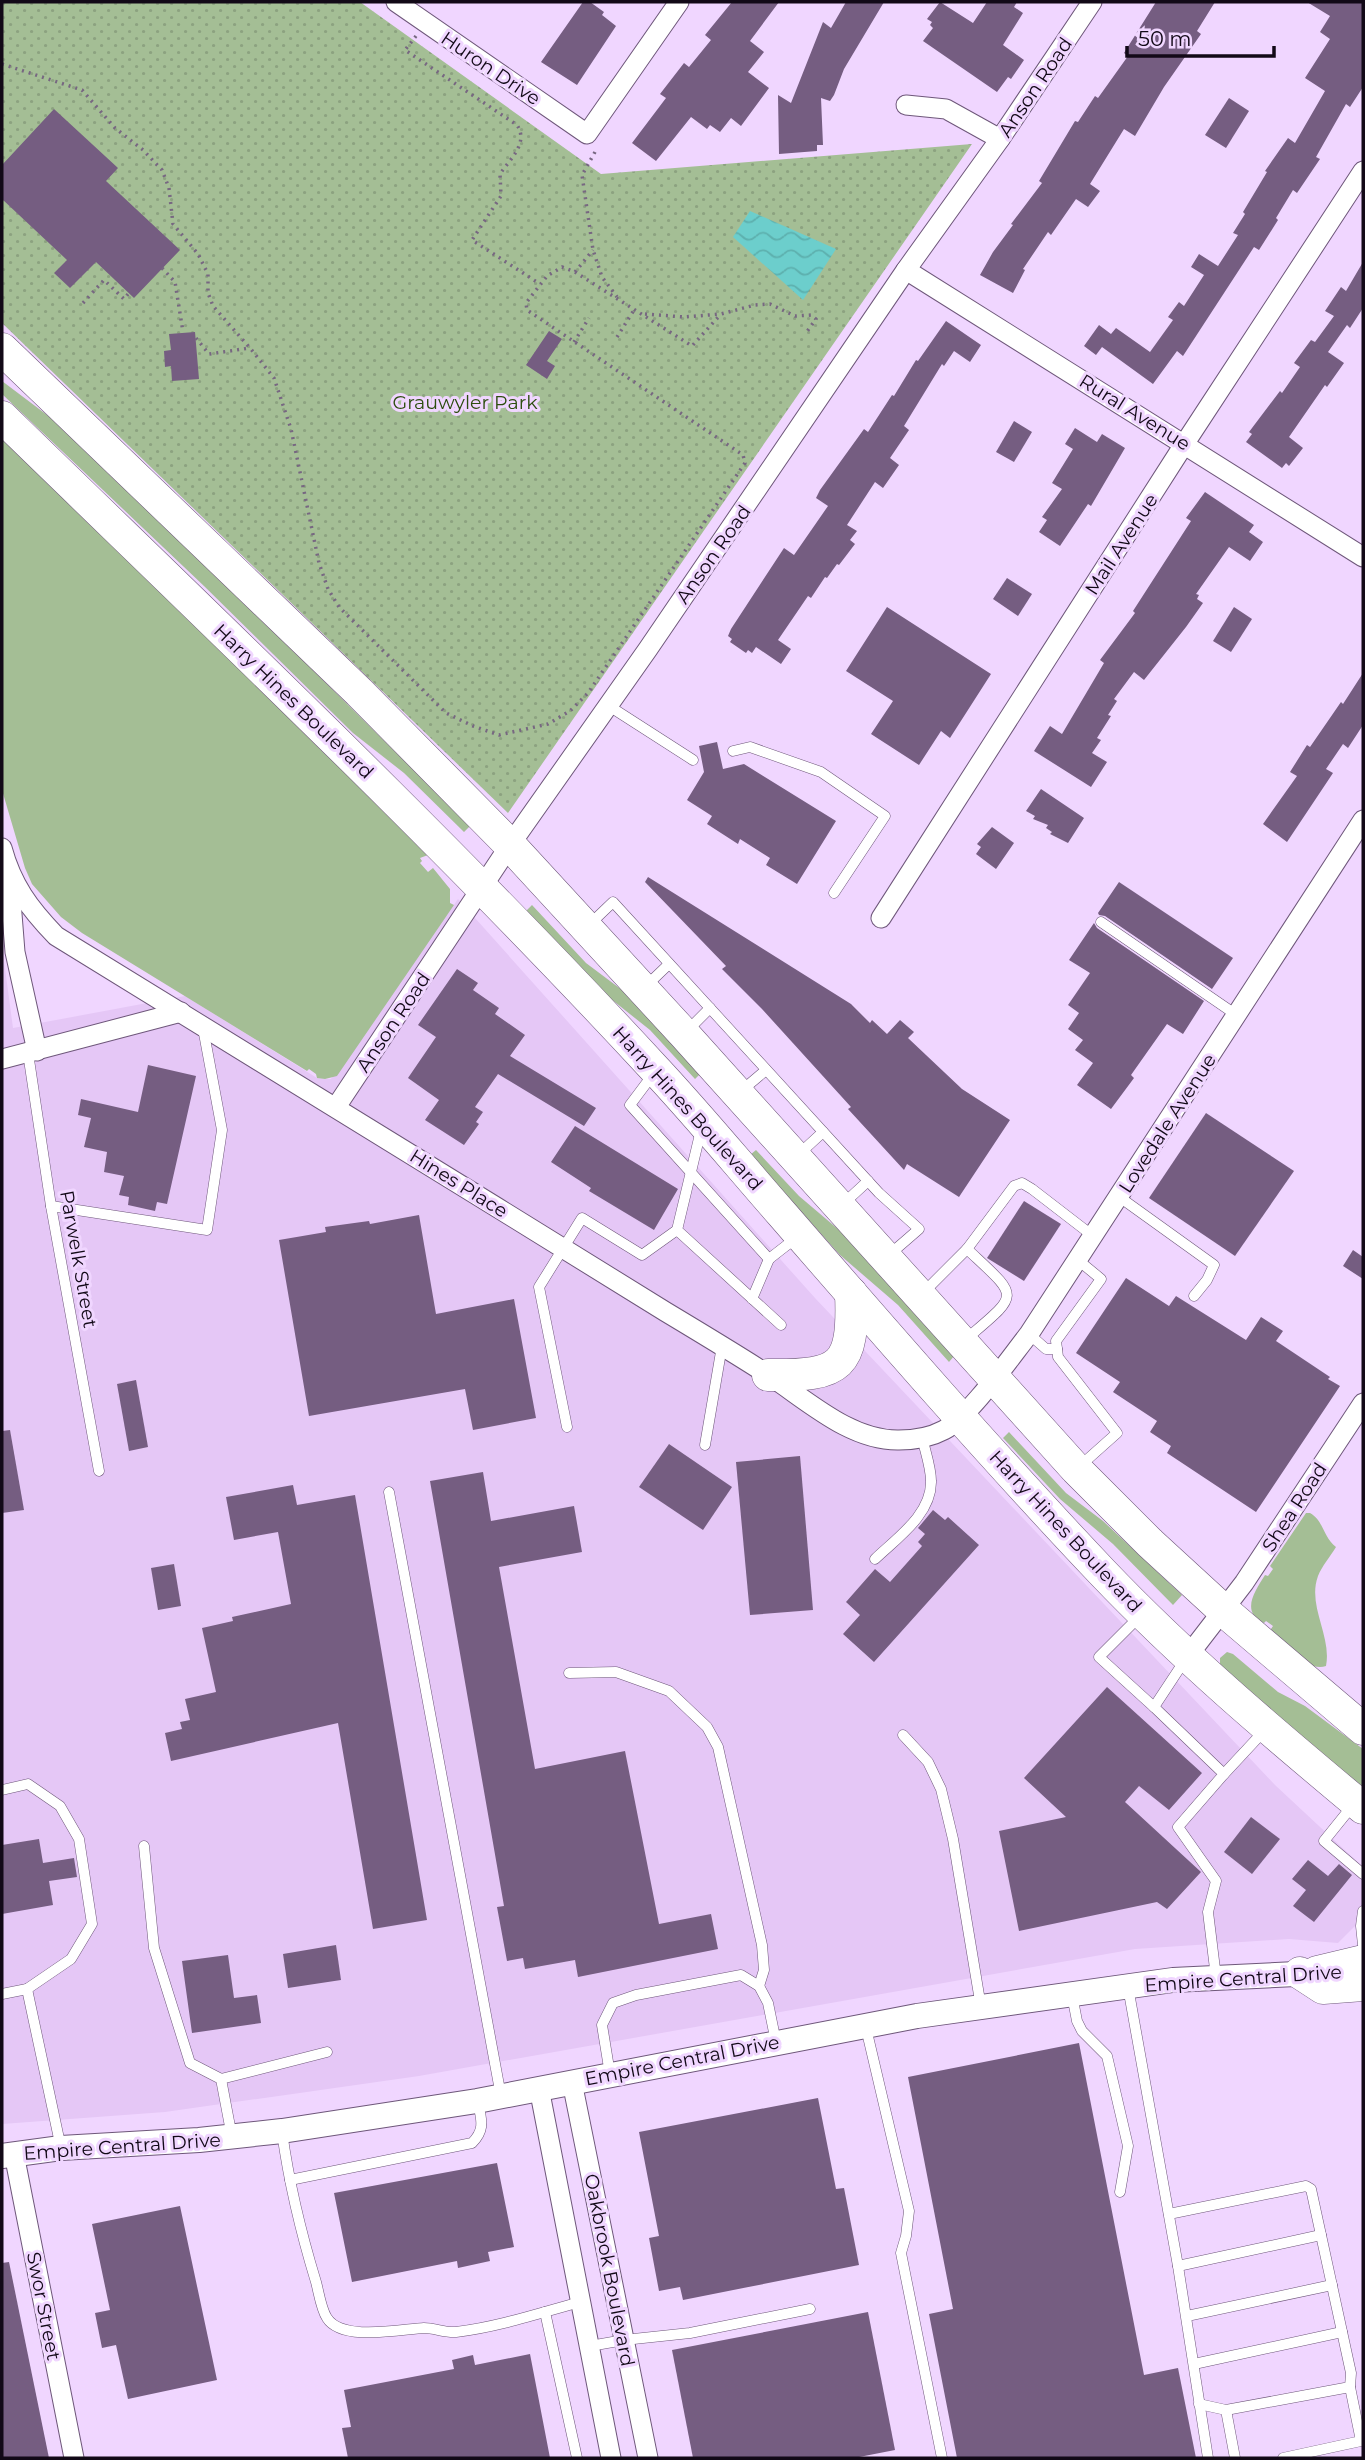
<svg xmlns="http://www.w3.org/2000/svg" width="1365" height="2460" font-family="Montserrat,sans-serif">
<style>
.built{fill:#e5c7f6}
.grass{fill:#a4be95}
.park{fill:url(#park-dots)}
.water{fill:url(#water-waves)}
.building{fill:#755d81}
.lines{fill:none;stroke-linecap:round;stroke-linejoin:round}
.service-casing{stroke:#6e577a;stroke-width:11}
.minor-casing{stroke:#6e577a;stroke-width:21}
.tertiary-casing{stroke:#6e577a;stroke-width:26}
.primary-casing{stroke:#6e577a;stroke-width:33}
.path{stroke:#776781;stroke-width:3.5;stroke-dasharray:2 5;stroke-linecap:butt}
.service{stroke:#fff;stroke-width:10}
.minor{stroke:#fff;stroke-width:19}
.tertiary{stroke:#fff;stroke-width:24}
.primary{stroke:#fff;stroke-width:32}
.labels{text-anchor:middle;stroke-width:6;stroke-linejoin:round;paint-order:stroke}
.street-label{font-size:19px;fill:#120917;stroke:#f0d6ff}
.park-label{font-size:19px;fill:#2c4d0e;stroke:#f0d6ff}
</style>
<defs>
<pattern id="park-dots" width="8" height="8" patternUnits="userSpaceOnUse" patternTransform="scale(1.75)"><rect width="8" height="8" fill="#a4be95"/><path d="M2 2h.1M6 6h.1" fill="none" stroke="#8ca280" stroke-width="1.8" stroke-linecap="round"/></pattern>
<pattern id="water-waves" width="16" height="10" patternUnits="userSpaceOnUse" patternTransform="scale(1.75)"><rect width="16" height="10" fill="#6ccecc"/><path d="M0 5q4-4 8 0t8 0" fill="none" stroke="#5db0ae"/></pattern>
</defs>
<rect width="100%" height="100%" fill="#f0d6ff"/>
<polygon class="built" points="458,899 815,1298 1275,1785 1363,1867 1363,1918 1338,1943 1289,1939 1135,1949 419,2076 165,2112 2,2124 2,946 13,1028 185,996 317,1078 325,1079 331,1079"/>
<g class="grass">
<polygon points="2,381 63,427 140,498 470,826 464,832 404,773 353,733 204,586 2,394"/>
<polygon points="2,438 252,678 428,855 420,858 422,861 420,863 428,872 433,868 450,889 450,903 454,905 337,1076 325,1079 317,1078 316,1074 309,1069 307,1071 82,933 61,917 32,884 25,868 2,790"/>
<polygon points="532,905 586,963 622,990 701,1073 695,1079 650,1030 611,999 526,911"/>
<polygon points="756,1150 799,1196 852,1241 954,1356 949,1362 898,1305 840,1255 750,1155"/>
<polygon points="1009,1432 1066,1493 1103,1521 1182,1595 1173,1605 1113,1544 1060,1499 1003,1438"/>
<path d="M1306,1513H1310C1324,1521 1323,1537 1336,1547C1330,1557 1322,1566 1318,1576C1307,1606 1332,1636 1326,1666C1308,1673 1286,1645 1273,1634L1271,1629L1273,1626L1266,1621L1264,1623C1240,1612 1255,1591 1265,1575L1268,1576L1273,1569L1270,1566Z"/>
<polygon points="1227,1652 1233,1654 1278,1692 1305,1706 1363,1749 1363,1789 1326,1759 1220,1665 1220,1658"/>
</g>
<polygon class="park" points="2,2 360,2 601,174 972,144 508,813 2,323"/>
<polygon class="water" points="750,211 836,249 803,300 733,237"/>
<g class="building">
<polygon points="583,2 590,2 604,12 602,15 616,26 577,85 541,62"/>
<polygon points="732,2 779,2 750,41 764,52 748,72 769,88 741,126 731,118 720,132 710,125 707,129 691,117 656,161 632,143 666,98 660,94 684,63 689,67 711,40 705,35"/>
<polygon points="846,2 884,2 844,69 834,95 830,101 821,98 823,145 817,145 817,151 779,154 778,95 791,103 823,22 831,28"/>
<polygon points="940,2 973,23 987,2 1017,2 1014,7 1023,13 1003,45 1024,60 1011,79 1008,77 997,92 923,41 933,28 930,25 932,22 927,19"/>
<polygon points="1156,2 1215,2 1197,31 1201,34 1164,87 1135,136 1124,129 1090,184 1100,191 1088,207 1076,199 1051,235 1048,232 1023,269 1025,270 1013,293 980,275 993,252 1013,225 1011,224 1042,183 1039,181 1075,121 1078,122 1095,96 1098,98 1128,56 1124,53"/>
<polygon points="1307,2 1363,2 1363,87 1350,107 1346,104 1316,157 1320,159 1297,193 1293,190 1276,218 1278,220 1259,250 1254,247 1183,356 1177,351 1153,384 1102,347 1096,355 1084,346 1099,325 1111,334 1116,328 1150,352 1173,320 1168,317 1179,302 1184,306 1204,275 1191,267 1199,254 1218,266 1238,235 1233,233 1245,214 1243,212 1267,172 1265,171 1288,138 1295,143 1325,91 1305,78 1330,39 1320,32 1330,16"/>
<polygon points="1229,98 1249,111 1226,148 1205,135"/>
<polygon points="54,109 118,168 106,181 180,250 134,298 96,262 70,288 54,273 67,260 2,199 2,165"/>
<polygon points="1363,262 1363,308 1350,328 1347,325 1328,352 1344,363 1327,387 1325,385 1289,437 1303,448 1289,466 1286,463 1282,468 1246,442 1252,434 1249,432 1280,391 1282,393 1300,367 1294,363 1311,340 1315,342 1334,316 1325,311 1341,287 1346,291"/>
<polygon points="946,321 981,345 970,362 954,351 944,366 942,364 904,426 909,430 890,458 899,465 883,488 875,482 847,525 857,531 850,540 855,544 839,565 837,564 827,578 825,577 811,598 808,596 778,640 791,649 781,664 756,647 752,653 748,650 746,653 730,642 732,639 728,636 731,629 784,548 794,555 828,506 816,498 820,490 864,429 868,432 892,395 894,396 916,360 918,361"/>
<polygon points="549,331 562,339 547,361 555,366 547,379 526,365"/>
<polygon points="195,332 199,379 172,381 171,366 165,367 164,351 171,350 169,334"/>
<polygon points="1014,421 1032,432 1014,462 996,452"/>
<polygon points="1075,428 1097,442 1102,434 1125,448 1091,506 1088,504 1060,546 1039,532 1047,520 1042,517 1062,489 1052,483 1073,449 1065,444"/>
<polygon points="1205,492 1254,525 1249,532 1263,542 1250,561 1229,547 1196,594 1199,595 1197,599 1203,603 1186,627 1144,680 1134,672 1114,699 1117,701 1108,715 1111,716 1097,738 1101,740 1092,753 1107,762 1091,787 1034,751 1050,726 1062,734 1104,663 1100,660 1135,613 1133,611 1191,521 1186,518"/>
<polygon points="1007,578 1032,594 1018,616 993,599"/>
<polygon points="887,607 991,674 950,738 941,731 919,765 871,734 893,701 846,671"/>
<polygon points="1234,607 1252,619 1231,652 1213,641"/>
<polygon points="1363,673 1363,725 1348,748 1343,744 1326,769 1333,773 1287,842 1263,824 1297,776 1290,772 1307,745 1310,747 1341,702 1343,704"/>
<polygon points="717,742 723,769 744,764 836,821 797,884 766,865 770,858 740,839 738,844 707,824 712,816 687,800 704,772 699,746"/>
<polygon points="1041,789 1084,818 1068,843 1050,834 1052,832 1046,828 1048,825 1033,819 1035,816 1026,811"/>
<polygon points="992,827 1014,843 996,869 976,854 981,847 977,844"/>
<polygon points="648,877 851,1004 870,1023 872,1020 887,1034 900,1020 914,1032 908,1038 962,1089 1010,1120 959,1197 907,1164 904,1170 848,1109 851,1107 762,1009 722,969 726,966 645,882"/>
<polygon points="1119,882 1233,958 1212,989 1105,916 1099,915 1098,913"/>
<polygon points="1094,923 1097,928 1204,1001 1183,1034 1167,1024 1131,1075 1134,1078 1111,1109 1077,1085 1093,1063 1075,1050 1083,1040 1068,1029 1079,1013 1068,1005 1090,973 1069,960"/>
<polygon points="457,969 478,983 473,990 499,1008 495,1014 525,1035 510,1056 596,1108 584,1126 498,1074 475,1107 483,1112 476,1122 479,1124 464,1145 425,1120 439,1100 408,1078 436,1037 418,1025"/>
<polygon points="148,1065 196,1076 167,1204 157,1202 155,1211 128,1205 129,1197 119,1195 124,1176 104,1172 107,1152 84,1147 91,1118 78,1115 81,1099 138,1112"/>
<polygon points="1206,1113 1294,1171 1235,1256 1149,1198"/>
<polygon points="575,1126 678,1189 654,1230 589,1191 591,1188 551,1162"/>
<polygon points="1024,1201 1061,1224 1024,1281 987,1258"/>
<polygon points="419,1215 436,1314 514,1299 536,1418 473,1430 465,1389 309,1416 279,1240 326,1232 325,1227 369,1221 370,1224"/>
<polygon points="1353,1250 1363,1257 1363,1279 1343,1266"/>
<polygon points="1126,1278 1169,1306 1176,1296 1246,1340 1261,1317 1283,1331 1276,1341 1330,1377 1328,1379 1340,1386 1256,1512 1167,1453 1171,1446 1150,1432 1157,1421 1113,1392 1120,1382 1076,1353"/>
<polygon points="136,1380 148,1447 129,1451 117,1384"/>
<polygon points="10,1430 24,1510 2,1513 2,1431"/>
<polygon points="669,1444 732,1487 703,1530 639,1487"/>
<polygon points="800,1456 813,1610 750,1615 736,1462"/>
<polygon points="483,1472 491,1521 574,1506 582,1552 499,1567 535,1769 625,1751 659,1924 711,1914 718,1949 578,1977 575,1960 525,1969 523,1958 507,1961 497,1907 504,1906 430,1481"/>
<polygon points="293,1485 297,1505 355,1495 427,1920 373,1929 338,1723 171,1761 165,1733 182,1729 180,1722 190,1720 185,1699 216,1692 202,1628 233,1621 232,1617 291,1604 278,1532 234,1540 226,1497"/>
<polygon points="933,1510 945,1520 948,1517 979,1545 874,1662 843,1634 860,1615 846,1602 875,1569 890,1582 922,1546 918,1542 925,1534 918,1528"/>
<polygon points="174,1564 181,1606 158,1610 151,1568"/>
<polygon points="1107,1687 1202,1773 1169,1810 1139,1786 1125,1802 1201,1872 1167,1909 1157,1902 1019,1931 999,1831 1066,1817 1024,1778"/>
<polygon points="1251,1817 1280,1839 1252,1874 1224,1852"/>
<polygon points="39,1839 43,1863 74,1858 77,1877 49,1881 53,1905 2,1914 2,1845"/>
<polygon points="1308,1860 1328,1876 1339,1864 1352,1875 1314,1922 1293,1906 1306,1890 1292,1879"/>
<polygon points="336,1945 341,1980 288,1988 283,1954"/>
<polygon points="228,1955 234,1998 257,1995 261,2023 192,2033 182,1961"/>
<polygon points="1079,2043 1144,2375 1178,2368 1196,2458 957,2458 929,2314 953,2309 908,2077"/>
<polygon points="818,2098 836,2189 844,2188 859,2265 683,2300 680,2287 659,2291 649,2238 659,2236 639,2132"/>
<polygon points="497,2163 514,2247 488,2252 490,2261 458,2268 457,2261 352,2282 334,2193"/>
<polygon points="180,2206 217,2380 128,2399 116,2345 102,2348 95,2313 110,2310 92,2224"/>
<polygon points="9,2262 49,2458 2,2458 2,2263"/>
<polygon points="868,2312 895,2450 854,2458 693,2458 672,2350"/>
<polygon points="530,2354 550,2458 348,2458 342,2428 351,2427 344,2390 454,2369 452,2360 473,2355 475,2365"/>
</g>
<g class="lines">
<defs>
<g id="service">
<polyline points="609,706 693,760"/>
<polyline points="733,751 750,747 821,772 885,816 834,893"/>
<polyline points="1101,922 1238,1016"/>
<polyline points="589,925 613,902 879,1193 919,1229 889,1255"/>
<polyline points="646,986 669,964"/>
<polyline points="687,1031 710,1008"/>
<polyline points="28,1053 51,1206 99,1471"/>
<polyline points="654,1073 630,1105 769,1259 796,1238"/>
<polyline points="740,1092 766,1070"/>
<polyline points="701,1130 677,1230 781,1325"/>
<polyline points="798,1155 823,1132"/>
<polyline points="1118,1196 1214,1265 1207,1280 1194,1296"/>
<polyline points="843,1204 868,1181"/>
<polyline points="51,1206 207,1230 222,1130 203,1028"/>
<polyline points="1078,1260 1101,1279 1056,1341 1058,1357 1117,1433 1080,1466"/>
<polyline points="923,1293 967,1249 1014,1186 1022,1183 1032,1189 1093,1236"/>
<polyline points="752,1299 769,1259"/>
<polyline points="1029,1334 1046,1349 1057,1349"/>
<path d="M965,1340C1021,1292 1020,1299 967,1249"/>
<polyline points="567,1427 539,1287 582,1218 642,1255 677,1230"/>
<polyline points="705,1445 722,1346"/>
<polyline points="389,1492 501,2096"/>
<path d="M875,1559C897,1538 932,1514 931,1481C931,1467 925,1451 922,1437"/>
<polyline points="1140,1616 1099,1657 1154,1707 1224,1774 1178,1827 1216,1881 1208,1912 1216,1977"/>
<polyline points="569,1673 616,1672 669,1691 707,1727 718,1747 762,1945 764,1970 759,1986"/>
<polyline points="1154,1707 1185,1660"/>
<polyline points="903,1735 928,1762 941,1789 953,1839 981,2007"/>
<polyline points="1224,1774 1264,1731"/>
<polyline points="2,1790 28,1784 60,1806 79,1839 92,1924 71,1959 27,1989 2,1994"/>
<polyline points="1353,1805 1324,1841 1363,1874"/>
<polyline points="144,1846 154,1948 190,2063 221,2079 232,2137"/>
<polyline points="1363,1911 1361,1926 1363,1945"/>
<polyline points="1128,1987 1178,2266 1208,2458"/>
<polyline points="27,1989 61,2148"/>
<polyline points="1072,1995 1077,2021 1082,2031 1107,2056 1128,2146 1120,2192"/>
<polyline points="866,2028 909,2211 906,2236 901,2253 942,2458"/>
<polyline points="610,2074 602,2025 613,2003 636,1995 741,1975 759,1986 768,2003 776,2042"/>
<polyline points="221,2079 327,2052"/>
<path d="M282,2132C289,2183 301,2233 316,2282C319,2293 321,2309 327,2318C342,2342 402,2329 424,2328C435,2328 445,2333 456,2332C498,2327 540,2313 580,2302"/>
<path d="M290,2180L472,2143C486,2129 481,2119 478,2102"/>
<polyline points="1169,2214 1306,2186 1311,2189 1351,2373 1350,2387 1226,2410 1199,2404"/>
<polyline points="1178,2266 1321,2235"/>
<polyline points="545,2312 577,2458"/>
<polyline points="1187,2316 1332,2285"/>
<polyline points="590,2346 624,2340 690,2333 810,2309"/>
<polyline points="1194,2364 1342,2332"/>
<polyline points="1226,2410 1235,2458"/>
<polyline points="1283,2458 1361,2441 1350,2387"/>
</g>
<g id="minor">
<polyline points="396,2 587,134 679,2"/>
<polyline points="906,105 946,109 1000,139"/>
<polyline points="906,270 1363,557"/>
<path d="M2,848C12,885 29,908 56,936C259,1061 463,1186 666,1312C701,1333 736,1354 770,1376C808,1401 851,1441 899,1440C913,1440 931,1437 944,1430C969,1417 1010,1358 1029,1334L1363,820"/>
<polyline points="9,876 15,952 37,1051"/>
<polyline points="881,918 1185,443 1363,171"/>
<polyline points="2,1059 181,1012"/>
<polyline points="336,1107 510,845 648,649 906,270 1000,139 1092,2"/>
<polyline points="1187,1657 1244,1583 1363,1403"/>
<polyline points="572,2082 648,2458"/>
<polyline points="539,2088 611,2458"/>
<polyline points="14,2154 74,2458"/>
</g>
<polyline id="tertiary" points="2,2156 61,2148 199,2140 282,2131 477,2101 917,2016 1173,1980 1317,1973"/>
<g id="primary">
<polyline points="2,349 359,692 510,845 684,1034 1076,1469 1150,1543 1223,1610 1363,1729"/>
<path d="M2,417C222,631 445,842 653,1067C698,1115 739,1165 782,1214C887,1335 992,1456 1102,1572C1183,1657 1273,1733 1363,1808"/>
<path d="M768,1375C842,1376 854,1367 851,1293"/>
<polyline points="1317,1972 1363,1961"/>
<polyline points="1300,1973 1323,1988 1363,1985"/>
</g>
</defs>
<use href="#service" class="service-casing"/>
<use href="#minor" class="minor-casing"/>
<use href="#tertiary" class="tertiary-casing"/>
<use href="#primary" class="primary-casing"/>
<g class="path">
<path d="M416,36L405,50L517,125C529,143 510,159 500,174L501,196L472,240L540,284"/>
<polyline points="2,64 82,90 115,128 143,150 162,170 169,188 173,224 198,254 208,274 208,293 213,306 250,348 274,378 291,429 319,563 328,589 339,607 446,713 473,726 499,735 548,724 570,711 588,693 745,463 743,455 527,310 526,303 547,276 562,267 575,272 692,346 721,314"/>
<polyline points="595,152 582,175 593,250 602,277 617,297"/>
<polyline points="162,268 175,282 183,332"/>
<polyline points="575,272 593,250"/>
<polyline points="83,303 104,280 124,299 129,293"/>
<polyline points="645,314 684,317 721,314 755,305 770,304 795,316 811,315 816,319 806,333"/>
<polyline points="617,337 634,310"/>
<polyline points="196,338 209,354 250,348"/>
<polyline points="574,342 589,318"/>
</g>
<use href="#service" class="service"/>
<use href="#minor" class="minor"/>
<use href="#tertiary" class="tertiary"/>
<use href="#primary" class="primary"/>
</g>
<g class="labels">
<g class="street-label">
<text transform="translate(491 68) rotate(34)" y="7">Huron Drive</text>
<text transform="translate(1035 87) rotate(-56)" y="7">Anson Road</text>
<text transform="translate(1135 412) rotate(32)" y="7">Rural Avenue</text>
<text transform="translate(1121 544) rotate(-57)" y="7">Mail Avenue</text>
<text transform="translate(713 554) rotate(-55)" y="7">Anson Road</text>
<text transform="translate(294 701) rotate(44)" y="7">Harry Hines Boulevard</text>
<text transform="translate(393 1022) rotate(-56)" y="7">Anson Road</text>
<text transform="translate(688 1108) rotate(48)" y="7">Harry Hines Boulevard</text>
<text transform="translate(1167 1123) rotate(-57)" y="7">Lovedale Avenue</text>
<text transform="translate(459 1183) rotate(32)" y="7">Hines Place</text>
<text transform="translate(79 1259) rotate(80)" y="7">Parwelk Street</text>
<text transform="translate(1294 1507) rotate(-57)" y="7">Shea Road</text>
<text transform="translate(1066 1531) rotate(47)" y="7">Harry Hines Boulevard</text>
<text transform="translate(1243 1978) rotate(-4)" y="7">Empire Central Drive</text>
<text transform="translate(682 2060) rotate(-11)" y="7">Empire Central Drive</text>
<text transform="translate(122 2146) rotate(-4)" y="7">Empire Central Drive</text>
<text transform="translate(610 2270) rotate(79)" y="7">Oakbrook Boulevard</text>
<text transform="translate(44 2306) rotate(79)" y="7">Swor Street</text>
</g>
<g class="park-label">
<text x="465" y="409">Grauwyler Park</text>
</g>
</g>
<rect width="1365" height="2460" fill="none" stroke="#120917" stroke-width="7"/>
<path d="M1127 46v10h147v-10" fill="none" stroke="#120917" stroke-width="3.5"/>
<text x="1138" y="46" font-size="21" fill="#120917" stroke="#f0d6ff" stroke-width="5" paint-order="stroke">50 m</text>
</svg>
